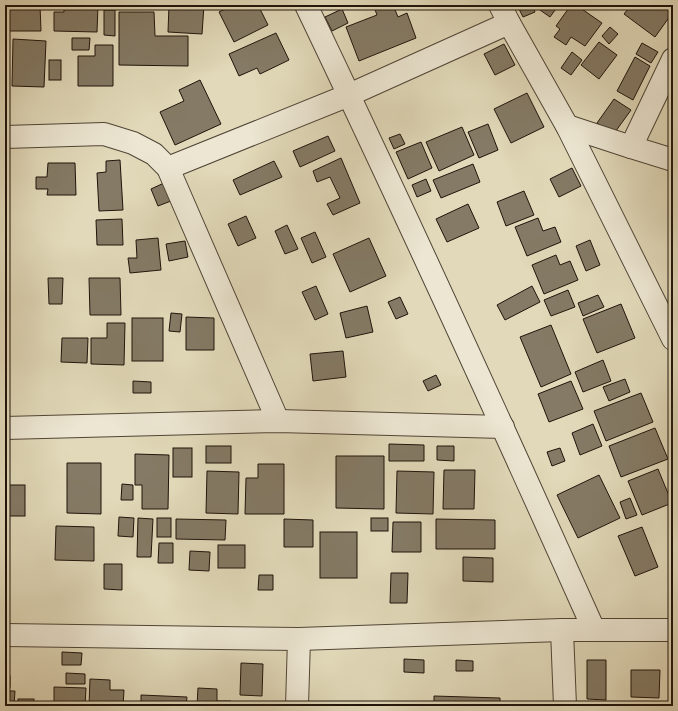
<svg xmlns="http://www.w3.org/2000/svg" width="678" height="711" font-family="'Old Standard TT',serif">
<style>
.building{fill:#847a65;stroke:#1f140b}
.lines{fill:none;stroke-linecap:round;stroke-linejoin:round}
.minor-casing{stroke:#504536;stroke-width:24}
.minor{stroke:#ece6d2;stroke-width:22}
</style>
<rect width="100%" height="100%" fill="#e1d9b9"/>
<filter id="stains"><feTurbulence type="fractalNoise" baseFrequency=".005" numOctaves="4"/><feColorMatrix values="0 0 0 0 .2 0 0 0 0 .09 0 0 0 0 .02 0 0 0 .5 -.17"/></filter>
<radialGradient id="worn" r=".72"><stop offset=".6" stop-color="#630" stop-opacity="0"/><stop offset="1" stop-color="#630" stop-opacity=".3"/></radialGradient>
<g class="building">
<polygon points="5,5 40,5 41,31 5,31"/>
<polygon points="64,5 98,5 97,32 54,31 54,12 64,12"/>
<polygon points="169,5 204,5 202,34 168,32"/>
<polygon points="233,5 258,5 268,25 234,42 219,12"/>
<polygon points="379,5 393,5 398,17 407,13 416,38 359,61 346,27 377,15 374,7"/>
<polygon points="517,5 532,5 535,12 523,17"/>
<polygon points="544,5 556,5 558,6 550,17 540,10"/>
<polygon points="571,5 576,5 602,23 585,46 571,37 566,45 554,37 560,29 556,26"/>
<polygon points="631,5 673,5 673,12 655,37 624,14"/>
<polygon points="342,9 348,23 332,31 325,17"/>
<polygon points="104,10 115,10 115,36 104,35"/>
<polygon points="119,12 154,12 155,36 188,36 188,66 119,65"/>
<polygon points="610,27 618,34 609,44 602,36"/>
<polygon points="276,33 289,60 260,74 257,68 239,76 229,54"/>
<polygon points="72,38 90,38 89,50 72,50"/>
<polygon points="13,39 46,41 44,87 12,86"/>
<polygon points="599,42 617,55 599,79 581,65"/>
<polygon points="642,43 658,52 651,63 636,54"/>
<polygon points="504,44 515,65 495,75 484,54"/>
<polygon points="95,45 113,45 113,86 78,86 78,56 95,56"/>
<polygon points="572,52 582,60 571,75 561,68"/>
<polygon points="635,57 650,66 633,100 617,91"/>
<rect x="49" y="60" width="12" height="20"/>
<polygon points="200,80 221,124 175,145 160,112 184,101 179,90"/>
<polygon points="527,93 544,127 511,143 494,109"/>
<polygon points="614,99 631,110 613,135 597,123"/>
<polygon points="488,124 498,150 479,158 468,132"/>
<polygon points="462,127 474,155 439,171 426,142"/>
<polygon points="400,134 405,144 394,149 389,138"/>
<polygon points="328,136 335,151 300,167 293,151"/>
<polygon points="421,142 432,168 408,179 396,152"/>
<polygon points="341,158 360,203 333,215 327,204 340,198 330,177 317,182 313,171"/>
<polygon points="120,160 123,210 99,211 97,173 106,172 106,161"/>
<polygon points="274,161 282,177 240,195 233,180"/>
<polygon points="48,163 75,163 76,195 47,195 48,189 36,189 36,177 47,177"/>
<polygon points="473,164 480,182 441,198 433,180"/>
<polygon points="572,168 581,186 559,197 550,179"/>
<polygon points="426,179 431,191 417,197 412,185"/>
<polygon points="164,183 171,201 158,206 151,189"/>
<polygon points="524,191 534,215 506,226 497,202"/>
<polygon points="468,204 479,228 447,242 436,219"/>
<polygon points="246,216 256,238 238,246 228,224"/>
<polygon points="538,218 543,231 555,227 561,242 527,256 515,227"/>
<polygon points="122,219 123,245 97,245 96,220"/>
<polygon points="287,225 298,249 285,254 275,231"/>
<polygon points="315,232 326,257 312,263 301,238"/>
<polygon points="158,238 161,270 130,273 128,258 137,258 136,240"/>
<polygon points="369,238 386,276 350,292 333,254"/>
<polygon points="590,240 600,265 586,271 576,246"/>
<polygon points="185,241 188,257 169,261 166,244"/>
<polygon points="556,255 560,265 570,261 578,280 544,294 532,265"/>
<polygon points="48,278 63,278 62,304 49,304"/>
<polygon points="89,278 120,278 121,315 90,315"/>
<polygon points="316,286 328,314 315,320 302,292"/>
<polygon points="532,286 540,302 505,320 497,305"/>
<polygon points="568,290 575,307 551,316 544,300"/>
<polygon points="598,295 604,307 583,316 578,303"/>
<polygon points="400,297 408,314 396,319 388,302"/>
<polygon points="621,304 635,338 597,353 583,319"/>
<polygon points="367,306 373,332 346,338 340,313"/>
<polygon points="171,313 182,314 180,332 169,331"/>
<polygon points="186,317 214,318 214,350 186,350"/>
<rect x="132" y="318" width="31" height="43"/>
<polygon points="107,323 125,323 124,365 91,364 91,338 107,338"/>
<polygon points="551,325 571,374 541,387 520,337"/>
<polygon points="62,338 88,338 87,363 61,362"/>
<polygon points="343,351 346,377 313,381 310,354"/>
<polygon points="603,360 611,381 583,392 575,372"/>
<polygon points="436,375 441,385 428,391 423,381"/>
<polygon points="625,379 630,392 609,401 603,387"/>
<polygon points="133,381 151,382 151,393 133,393"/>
<polygon points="571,381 583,409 549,422 538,394"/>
<polygon points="641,393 653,422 606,441 594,411"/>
<polygon points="593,424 602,446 580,455 572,433"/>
<polygon points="655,428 668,459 621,477 609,446"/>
<polygon points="389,444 424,445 424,461 389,461"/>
<rect x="206" y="446" width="25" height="17"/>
<polygon points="437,446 454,446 454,461 437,460"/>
<rect x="173" y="448" width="19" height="29"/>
<polygon points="560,448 565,461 552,466 547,452"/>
<polygon points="135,454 169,455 168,509 142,509 142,485 135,485"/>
<polygon points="336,456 384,456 384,509 336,508"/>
<polygon points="67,463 101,463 101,514 67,513"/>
<polygon points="258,464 284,464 284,514 245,514 246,478 258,478"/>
<polygon points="658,469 672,503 642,515 628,481"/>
<polygon points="444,470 475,470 474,509 443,509"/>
<polygon points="207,471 239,472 238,514 206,513"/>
<polygon points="397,471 434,472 433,514 396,513"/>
<polygon points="599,475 620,518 578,538 557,495"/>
<polygon points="122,484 133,485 133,500 121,500"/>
<rect x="5" y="485" width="20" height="31"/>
<polygon points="630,498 637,515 626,519 620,502"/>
<polygon points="119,517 134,518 133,537 118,536"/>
<polygon points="138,518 153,519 151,557 137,557"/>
<rect x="157" y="518" width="14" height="19"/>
<rect x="371" y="518" width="17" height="13"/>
<polygon points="176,519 226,520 225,540 176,539"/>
<polygon points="284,519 313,520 313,547 284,547"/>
<polygon points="436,519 495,520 495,549 436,549"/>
<polygon points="393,522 421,522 421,552 392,552"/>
<polygon points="56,526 94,527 94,561 55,560"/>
<polygon points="642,527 658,567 635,576 618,536"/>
<rect x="320" y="532" width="37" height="46"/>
<polygon points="159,543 173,543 173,563 158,563"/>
<rect x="218" y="545" width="27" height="23"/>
<polygon points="190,551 210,552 209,571 189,570"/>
<polygon points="463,557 493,558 493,582 463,581"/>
<polygon points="104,564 122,564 122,590 104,589"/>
<polygon points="5,572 9,572 8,590 5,590"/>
<polygon points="391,573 408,573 407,603 390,603"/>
<polygon points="259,575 273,575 273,590 258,590"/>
<polygon points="62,652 82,653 81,665 62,665"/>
<polygon points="404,659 424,660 424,673 404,672"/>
<polygon points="456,660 473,661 473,671 456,671"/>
<polygon points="587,660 606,660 606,700 587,699"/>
<polygon points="241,663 263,664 262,696 240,695"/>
<polygon points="631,670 660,670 659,698 631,697"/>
<polygon points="66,673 85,674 85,684 66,684"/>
<rect x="5" y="676" width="5" height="11"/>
<polygon points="90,679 110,680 110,690 124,690 123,706 89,706"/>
<polygon points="54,687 86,688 85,706 54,706"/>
<polygon points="198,688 217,689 217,701 231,701 231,706 197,706"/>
<polygon points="5,691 15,691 14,706 5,706"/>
<polygon points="141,695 187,697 186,706 141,706"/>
<polygon points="434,696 500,698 500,706 434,706"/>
<rect x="18" y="699" width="16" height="7"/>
<polygon points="380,702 413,703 413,706 380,706"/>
</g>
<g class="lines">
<defs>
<g id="minor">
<path d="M306,5C405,212 500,420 594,630"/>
<polyline points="500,5 509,23 567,126 673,339"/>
<polyline points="567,126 631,147 673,59"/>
<polyline points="5,137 104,134 133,143 154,154 168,168 278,421"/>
<polyline points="631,147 673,160"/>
<polyline points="168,168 349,95 509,23"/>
<polyline points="5,428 278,421 503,427"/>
<polyline points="562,630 565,706"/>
<polyline points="5,635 299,639 562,630 673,630"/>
<polyline points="297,706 299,639"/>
</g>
</defs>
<use href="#minor" class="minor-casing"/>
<use href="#minor" class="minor"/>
</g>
<rect width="678" height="711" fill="none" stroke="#e1d9b9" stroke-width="20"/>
<rect x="6" y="6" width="666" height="699" fill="none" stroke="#1f140b" stroke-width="2"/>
<rect x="10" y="10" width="658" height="691" fill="none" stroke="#1f140b"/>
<rect width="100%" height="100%" filter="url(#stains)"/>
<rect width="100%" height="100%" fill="url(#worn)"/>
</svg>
